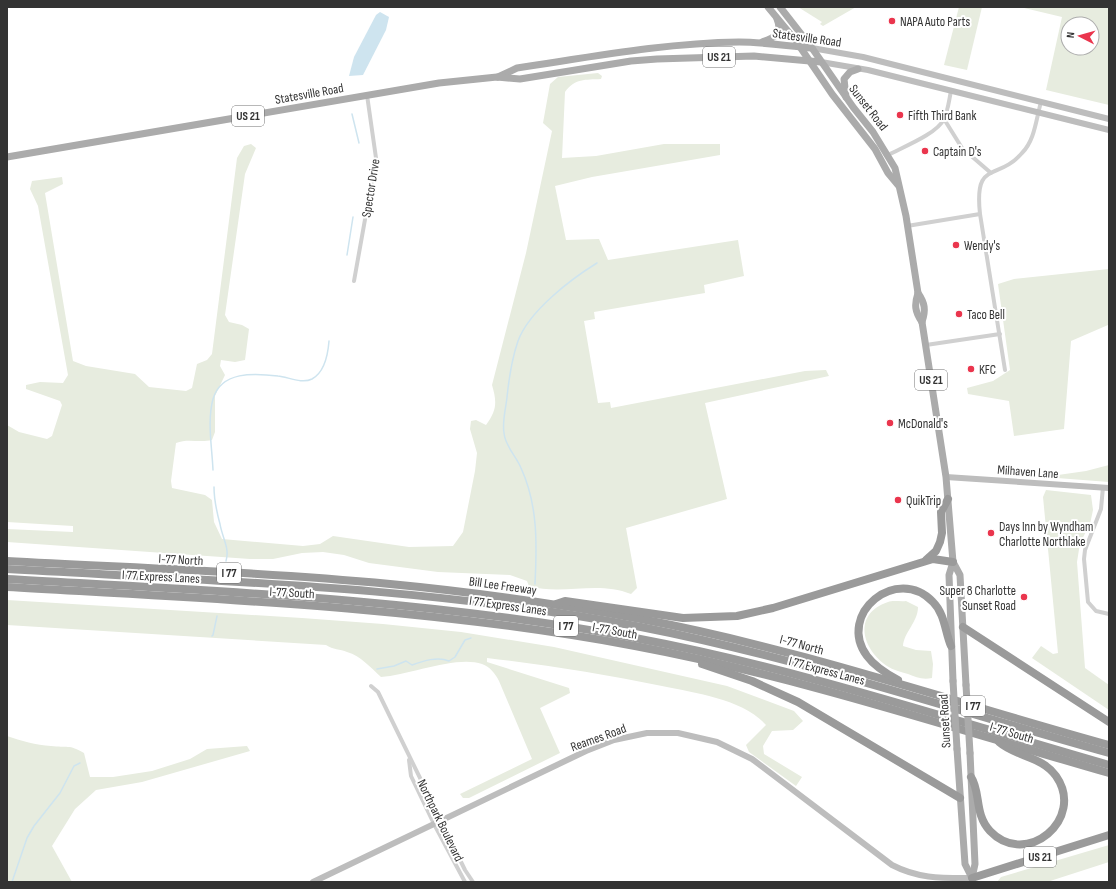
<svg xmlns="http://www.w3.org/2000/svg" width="1116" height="889" font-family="'Sofia Sans Condensed',sans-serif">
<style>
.green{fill:#e7ecdf;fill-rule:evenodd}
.water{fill:#cee4ef}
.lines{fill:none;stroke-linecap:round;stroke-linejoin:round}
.stream{stroke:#cee4ef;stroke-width:1.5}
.street{stroke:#d0d0d0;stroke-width:4}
.secondary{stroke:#bdbdbd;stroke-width:6}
.primary{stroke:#ababab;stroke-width:7}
.highway{stroke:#9a9a9a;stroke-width:8}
.primary-bridge{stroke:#ababab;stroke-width:7}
.poi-dot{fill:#ea354d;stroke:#fff;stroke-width:1.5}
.labels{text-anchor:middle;stroke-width:4;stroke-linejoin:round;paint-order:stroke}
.shield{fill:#fff;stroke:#707070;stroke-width:1}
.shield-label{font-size:12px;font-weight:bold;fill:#333}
.poi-label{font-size:13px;fill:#333;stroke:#fff;text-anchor:start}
.street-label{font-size:13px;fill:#333;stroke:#fff}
</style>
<rect width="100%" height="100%" fill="#fff"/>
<g class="green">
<polygon points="798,7 856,7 823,26 820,24 822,22"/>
<polygon points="959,7 982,7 967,70 944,65"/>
<path d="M1020,7H1109V105L1046,90L1062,17ZM1068,24H1092V48H1068Z"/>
<path d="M598,73L602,76L601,79C585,80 575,78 565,92L562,158L596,156L664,144H720V155L592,177L555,186L566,240L599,239L608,260L738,240L744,276L704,285L705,293L594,312L595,319L584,321L598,403L610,402L611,408L805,371L826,370L829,376L705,403L727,499L626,528L637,588L631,594C596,580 563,596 529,586L527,581L510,575L438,572L369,563L344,555L323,552L302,553L273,559H250L7,542V529L73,532V526L7,522V425L19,432L47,439L52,436L62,405L60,401L26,389V385L40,382L63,383L68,375L38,206L30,189L32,181L62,177L63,184L45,193L73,361L86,366L135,374L149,387L186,391L192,388L197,364L207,360L212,354L237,158L244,146L251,144L256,148L245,174L225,315L229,322L242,325L249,329L245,360L235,362L221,360L220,366L225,375L215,396V432L212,440C199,443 188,438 176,443L171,481L172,488L205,495L212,500L214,522L222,539L303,546L320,544L333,536L409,547L453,546L463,532L475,471L477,453L470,429L471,421L476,420L486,425C497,410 497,402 492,385L526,253L552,131L543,123L550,84L558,77Z"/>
<polygon points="1109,269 1108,325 1071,341 1064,429 1014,436 1009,401 968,394 967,388 993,381 1010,370 998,284 1014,279"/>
<polygon points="1109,465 1109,482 1044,477 1086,471"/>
<polygon points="1046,490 1091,495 1093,510 1090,524 1080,543 1077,562 1085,668 1109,685 1109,710 1032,658 1041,646 1053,654 1058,653 1043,497"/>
<path d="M7,600L302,618L383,624L461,632L554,647L727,686L794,711L803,721L793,730L772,731L763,746L764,754L802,777L796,786L749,752L746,745L766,725C743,699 695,693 662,686C604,674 546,665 487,658V662L569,688L570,693L540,708L560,753L469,798H463L460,794L532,759L499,681C495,673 490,667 482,664C457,655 409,675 381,677C371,668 361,656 347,652C340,649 333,650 326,645L7,625Z"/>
<path d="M906,601L918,607C918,622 904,632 903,646L916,650L931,651L933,664L932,678C922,680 916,677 908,674C901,672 893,670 887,666C862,649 852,614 888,602C893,600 901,602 906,601Z"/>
<path d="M7,736C21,741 36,745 51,746C67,748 69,744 84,753L90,777H113L152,771L190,759L207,749L247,746L250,751L142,782L96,790L75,809L52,846L72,882H7Z"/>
<polygon points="1109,845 1109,862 1047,882 997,882 1001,877"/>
</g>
<polygon class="water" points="380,12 389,17 386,30 363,75 349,76 354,57 376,15"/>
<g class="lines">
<g class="stream">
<polyline points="352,114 359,143"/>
<polyline points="347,255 353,217"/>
<path d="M213,470C212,447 207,421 213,399C221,371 254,373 278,376C288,377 302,384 312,379C325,372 328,354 329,341"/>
<path d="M214,487C214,499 217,513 220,524C222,537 230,548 226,561"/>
<path d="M535,584C537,544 538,505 521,468C516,456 505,446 504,433C502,421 506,408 507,397C509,378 512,358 518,341C529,311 571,279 597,263"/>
<polyline points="212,636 213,635 217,616"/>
<path d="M377,669L394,666L406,661L412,665C423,661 438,656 449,661L455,657L465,640L471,638"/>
<polyline points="12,882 27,838 34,826 60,793 74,766 80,763"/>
</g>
<g class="street">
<polyline points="944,119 962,148 991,173"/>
<path d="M888,155C903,147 937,134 944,119C948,111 949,100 951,91"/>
<polyline points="907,226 980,214"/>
<polyline points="354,281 376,158 367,95"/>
<polyline points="926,345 1000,334"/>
<path d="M1005,370L980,214C974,159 997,182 1022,153C1035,140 1036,119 1041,102"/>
<polyline points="1103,487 1101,509 1085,550 1084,559 1088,602 1096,611 1109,614"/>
<polyline points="371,686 378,692 465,870 473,882"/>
<polyline points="409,760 411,776 434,824 465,882"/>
</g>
<g class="secondary">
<polyline points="812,48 863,57 1109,119"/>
<polyline points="821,62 868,70 1109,130"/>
<polyline points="946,477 1109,488"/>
<path d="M313,882L586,751L614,740L647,733H678L717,742L752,759L892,865C919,879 942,878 972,878V882"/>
</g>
<g class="primary">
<polyline points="768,7 796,41 832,94 875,149 888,173 898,185"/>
<path d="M780,7L812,48L853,107L873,132L895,168L906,216L918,293C914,305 915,312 922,322L946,477L953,562L949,575L953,681"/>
<path d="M762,42C774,38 783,34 777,19"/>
<path d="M498,77L517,68C591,57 664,43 739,42C763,42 787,46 812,48"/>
<polyline points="846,97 844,79 850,72 858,69"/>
<polyline points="7,157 439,83 497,77 520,79 631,61 657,59 754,56 821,62"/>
<path d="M918,293C925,303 926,310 922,322"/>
<polyline points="953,562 960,575 966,685"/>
<polyline points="957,749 965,864 972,878"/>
<polyline points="970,753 975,864 972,878"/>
</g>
<g class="highway">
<polyline points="926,560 936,551 940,542 942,533 941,512 948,499"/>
<path d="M7,561C134,568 263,572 390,584C474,592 558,604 641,619C800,649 953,702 1109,745"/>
<path d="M7,569C219,581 432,587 641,627C800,658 953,710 1109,753"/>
<path d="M7,579C217,591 428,599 635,638C796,668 952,720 1109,765"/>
<path d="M7,587C217,599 428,607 635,646C796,676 952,728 1109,773"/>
<polyline points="556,604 565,601 683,618 737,616 773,608 933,559 953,562"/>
<polyline points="963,627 1109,722"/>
<polyline points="702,664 752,681 798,702 960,798"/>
<path d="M898,680C887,674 875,667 867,656C836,614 897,564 933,602C945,614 945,632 951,646"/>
<path d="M971,777C981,792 974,814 990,831C1026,869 1086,819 1056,776C1042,756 1016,757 999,742"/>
<polyline points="972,878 1109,835"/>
</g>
<g class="primary-bridge">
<polyline points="953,681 957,749"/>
<polyline points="966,685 970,753"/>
</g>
</g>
<g class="poi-dot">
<circle cx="892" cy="21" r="4"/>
<circle cx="900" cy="115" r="4"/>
<circle cx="925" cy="151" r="4"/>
<circle cx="956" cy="245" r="4"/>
<circle cx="959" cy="314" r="4"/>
<circle cx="971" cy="369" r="4"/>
<circle cx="890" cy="423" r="4"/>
<circle cx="898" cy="500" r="4"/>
<circle cx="991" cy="533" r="4"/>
<circle cx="1024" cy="597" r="4"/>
</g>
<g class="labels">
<g class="shield">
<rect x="703" y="47" width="32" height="20" rx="3"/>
<rect x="232" y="106" width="32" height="20" rx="3"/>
<rect x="915" y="370" width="32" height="20" rx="3"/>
<rect x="217" y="563" width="24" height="20" rx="3"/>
<rect x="554" y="616" width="24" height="20" rx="3"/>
<rect x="961" y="696" width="24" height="20" rx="3"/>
<rect x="1024" y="847" width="32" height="20" rx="3"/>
</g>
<g class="shield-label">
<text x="719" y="61">US 21</text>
<text x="248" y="120">US 21</text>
<text x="931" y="384">US 21</text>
<text x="229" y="577">I 77</text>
<text x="566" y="630">I 77</text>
<text x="973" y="710">I 77</text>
<text x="1040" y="861">US 21</text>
</g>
<g class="poi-label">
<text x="900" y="26">NAPA Auto Parts</text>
<text x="908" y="120">Fifth Third Bank</text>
<text x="933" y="156">Captain D's</text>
<text x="964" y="250">Wendy's</text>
<text x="967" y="319">Taco Bell</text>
<text x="979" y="374">KFC</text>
<text x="898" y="428">McDonald's</text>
<text x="906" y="505">QuikTrip</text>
<text x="999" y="531">Days Inn by Wyndham<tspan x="999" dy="15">Charlotte Northlake</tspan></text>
<text x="1016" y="595" text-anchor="end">Super 8 Charlotte<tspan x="1016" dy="15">Sunset Road</tspan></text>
</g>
<g class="street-label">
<text transform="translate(807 37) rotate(8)" y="5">Statesville Road</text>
<text transform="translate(309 93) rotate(-10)" y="5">Statesville Road</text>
<text transform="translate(869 107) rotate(52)" y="5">Sunset Road</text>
<text transform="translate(370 188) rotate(-81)" y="5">Spector Drive</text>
<text transform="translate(1028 471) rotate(4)" y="5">Milhaven Lane</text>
<text transform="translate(181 559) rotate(3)" y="5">I-77 North</text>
<text transform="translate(161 576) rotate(3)" y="5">I 77 Express Lanes</text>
<text transform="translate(503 585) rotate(8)" y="5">Bill Lee Freeway</text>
<text transform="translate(292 592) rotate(3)" y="5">I-77 South</text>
<text transform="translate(508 605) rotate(8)" y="5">I 77 Express Lanes</text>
<text transform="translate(615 630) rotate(10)" y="5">I-77 South</text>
<text transform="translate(802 644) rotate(15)" y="5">I-77 North</text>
<text transform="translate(827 670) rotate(15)" y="5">I 77 Express Lanes</text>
<text transform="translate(944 721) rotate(-93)" y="5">Sunset Road</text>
<text transform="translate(1012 732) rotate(17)" y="5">I-77 South</text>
<text transform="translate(598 737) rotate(-20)" y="5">Reames Road</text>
<text transform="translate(441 820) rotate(64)" y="5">Northpark Boulevard</text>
</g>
</g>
<rect width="1116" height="889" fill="none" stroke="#333333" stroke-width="16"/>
<g transform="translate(1080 36) rotate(276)"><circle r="19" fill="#ffffff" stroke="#adadad"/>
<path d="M0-3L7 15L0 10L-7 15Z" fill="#ea354d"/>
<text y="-6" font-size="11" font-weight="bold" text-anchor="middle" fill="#333333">N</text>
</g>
</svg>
